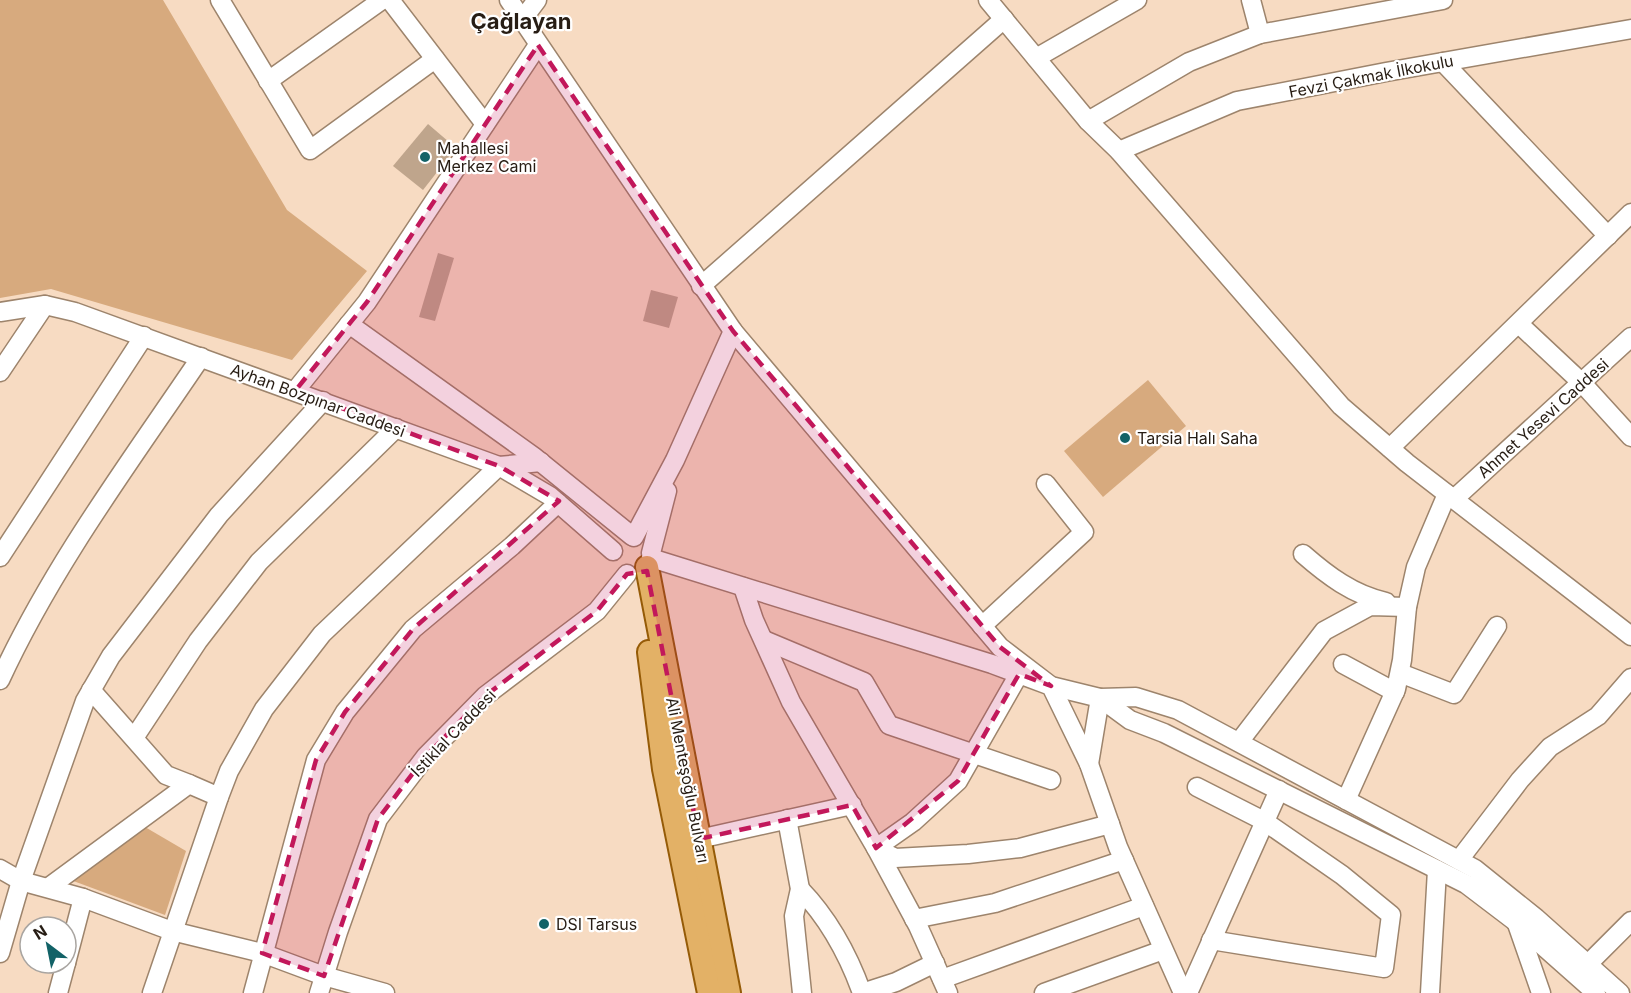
<svg xmlns="http://www.w3.org/2000/svg" width="1631" height="993" font-family="Inter,sans-serif">
<style>
.green{fill:#d7aa7e}
.building{fill:#bfa58c}
.lines{fill:none;stroke-linecap:round;stroke-linejoin:round}
.minor-casing{stroke:#9d846c;stroke-width:21}
.major-casing{stroke:#955b07;stroke-width:26}
.minor{stroke:#fff;stroke-width:18}
.major{stroke:#e3b166;stroke-width:22}
.marked{fill:#c2185b;fill-opacity:0.2;stroke:#c2185b;stroke-width:4.5;stroke-dasharray:12 8;stroke-linejoin:round}
.poi-dot{fill:#126267;stroke:#fff;stroke-width:2}
.labels{text-anchor:middle;stroke-width:4.5;stroke-linejoin:round;paint-order:stroke}
.street-label{font-size:16px;fill:#271d14;stroke:#fff}
.poi-label{font-size:16px;fill:#271d14;stroke:#fff;text-anchor:start}
.district-label{font-size:22px;font-weight:bold;fill:#271d14;stroke:#fff}
</style>
<rect width="100%" height="100%" fill="#f7dbc2"/>
<g class="green">
<polygon points="0,0 163,0 287,210 367,271 292,360 51,289 0,298"/>
<polygon points="1148,380 1186,426 1103,497 1064,451"/>
<polygon points="145,827 186,851 165,915 68,879"/>
</g>
<g class="building">
<polygon points="428,124 456,148 423,190 393,166"/>
<polygon points="438,253 454,258 435,321 419,317"/>
<polygon points="651,290 678,297 669,328 643,321"/>
</g>
<g class="lines">
<defs>
<g id="minor">
<polyline points="220,0 310,150 435,59"/>
<polyline points="390,0 485,124"/>
<polyline points="509,0 733,331 1000,647 1051,686 1100,698 1130,720 1164,733 1466,884 1516,922 1596,993"/>
<polyline points="988,0 1088,121 1119,151 1341,406 1407,463 1631,636"/>
<polyline points="1251,0 1260,34"/>
<polyline points="522,20 537,0"/>
<polyline points="1036,58 1137,0"/>
<polyline points="1443,62 1608,236"/>
<polyline points="268,81 382,0"/>
<polyline points="1088,121 1189,62 1260,34 1443,0"/>
<polyline points="1119,151 1237,101 1386,72 1631,29"/>
<polyline points="701,286 1004,19"/>
<polyline points="0,312 45,305 75,312 499,466 550,496 613,551"/>
<polyline points="349,324 533,456 632,536"/>
<polyline points="1519,324 1582,383 1631,437"/>
<polyline points="0,372 45,305"/>
<polyline points="295,391 367,302 538,45"/>
<polyline points="1390,448 1631,213"/>
<polyline points="1454,499 1631,337"/>
<polyline points="634,537 675,460 733,331"/>
<polyline points="651,553 667,491"/>
<path d="M1303,554C1327,575 1353,595 1386,602"/>
<polyline points="0,557 144,336"/>
<polyline points="651,558 992,664 1051,686 1089,764 1118,847 1183,993"/>
<polyline points="743,587 754,620 791,702 876,848 918,926 948,993"/>
<polyline points="982,626 1084,532 1046,484"/>
<polyline points="764,640 864,682 889,725 1051,780"/>
<polyline points="1343,664 1395,692"/>
<polyline points="1400,673 1454,694 1497,626"/>
<polyline points="1019,674 958,781 913,822 876,848 895,858 968,854 1020,848 1110,824"/>
<path d="M0,680C53,565 130,462 201,357"/>
<polyline points="91,690 166,775 189,784"/>
<polyline points="134,738 198,641 259,562 396,428"/>
<polyline points="1239,742 1324,631 1370,606 1407,607"/>
<polyline points="1089,764 1100,698 1136,697 1178,710 1475,869 1536,918 1620,993"/>
<polyline points="1197,787 1264,821 1342,875 1391,915 1384,968 1211,940"/>
<polyline points="1346,800 1396,689 1402,660 1407,607 1416,567 1447,494"/>
<polyline points="787,819 800,889 794,916 802,993"/>
<polyline points="699,839 852,805"/>
<polyline points="1459,860 1520,780 1550,747 1598,716 1631,678"/>
<polyline points="0,869 21,881 83,898 172,931 262,953 324,976 385,993"/>
<polyline points="49,887 189,784 219,797"/>
<path d="M800,889C829,919 848,954 862,993"/>
<polyline points="914,919 995,903 1124,860"/>
<polyline points="1517,924 1541,993"/>
<polyline points="0,953 21,881 85,701 111,656 219,515 323,401"/>
<polyline points="66,963 83,898"/>
<polyline points="1588,964 1631,921"/>
<polyline points="942,979 1144,906"/>
<polyline points="58,993 66,963"/>
<polyline points="152,993 219,797 229,771 264,709 322,634 499,466 541,462"/>
<polyline points="253,993 316,760 345,712 413,629 512,546 558,503"/>
<polyline points="319,993 338,932 378,819 426,756 485,696 597,611 627,574"/>
<polyline points="862,993 896,982 935,963"/>
<polyline points="1044,993 1163,950"/>
<polyline points="1188,993 1279,790"/>
<polyline points="1430,993 1437,870"/>
</g>
<g id="major">
<polyline points="647,567 729,993"/>
<polyline points="649,652 664,769 709,993"/>
</g>
</defs>
<use href="#minor" class="minor-casing"/>
<use href="#major" class="major-casing"/>
<use href="#minor" class="minor"/>
<use href="#major" class="major"/>
</g>
<path class="marked" d="M538,45L733,331L1000,647L1051,686L1019,674L958,781L876,848L852,805L699,839L647,571L627,574L597,611L485,696L426,756L378,819L324,976L262,953L316,760L345,712L413,629L559,501L499,466L295,391L367,302Z"/>
<g class="poi-dot">
<circle cx="425" cy="157" r="6"/>
<circle cx="1125" cy="438" r="6"/>
<circle cx="544" cy="924" r="6"/>
</g>
<g class="labels">
<g class="street-label">
<text transform="translate(1371 76) rotate(-11)" y="6">Fevzi Çakmak İlkokulu</text>
<text transform="translate(318 400) rotate(20)" y="6">Ayhan Bozpınar Caddesi</text>
<text transform="translate(1543 418) rotate(-42)" y="6">Ahmet Yesevi Caddesi</text>
<text transform="translate(453 733) rotate(-46)" y="6">İstiklal Caddesi</text>
<text transform="translate(688 780) rotate(79)" y="6">Ali Menteşoğlu Bulvarı</text>
</g>
<g class="poi-label">
<text x="437" y="154">Mahallesi<tspan x="437" dy="18">Merkez Cami</tspan></text>
<text x="1137" y="444">Tarsia Halı Saha</text>
<text x="556" y="930">DSI Tarsus</text>
</g>
<g class="district-label">
<text x="521" y="29">Çağlayan</text>
</g>
</g>
<g transform="translate(48 945) rotate(328)"><circle r="28" fill="#ffffff" stroke="#a9a5a1" stroke-width="1.5"/>
<path d="M0-4.5L10 22L0 15L-10 22Z" fill="#126267"/>
<text y="-9" font-size="16" font-weight="bold" text-anchor="middle" fill="#271d14">N</text>
</g>
</svg>
